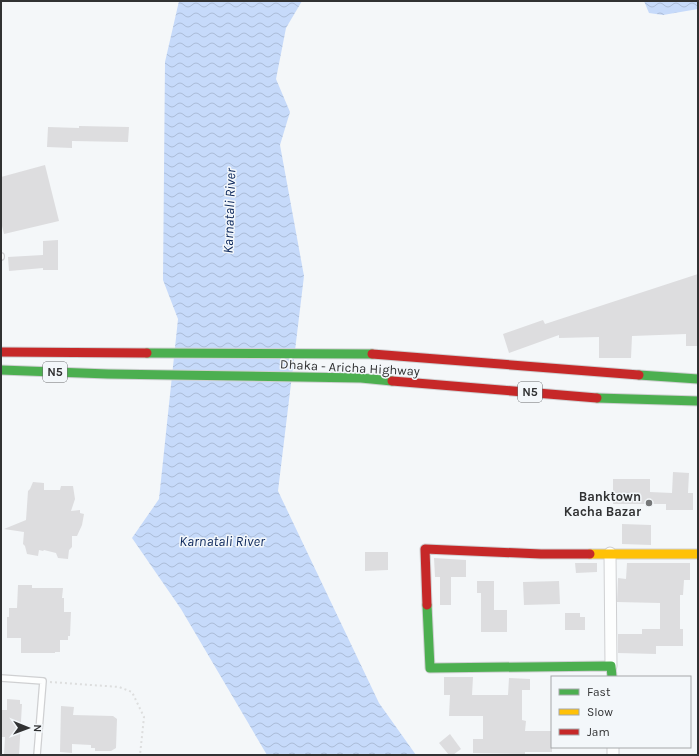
<svg xmlns="http://www.w3.org/2000/svg" width="699" height="756" font-family="Karla,sans-serif">
<style>
.water{fill:url(#water-waves)}
.building{fill:#dddddf}
.lines{fill:none;stroke-linecap:round;stroke-linejoin:round}
.lane-casing{stroke:#cfd0d2;stroke-width:8}
.street-casing{stroke:#cfd0d2;stroke-width:13}
.fast-casing{stroke:#cfd0d2;stroke-width:11}
.slow-casing{stroke:#cfd0d2;stroke-width:11}
.jam-casing{stroke:#cfd0d2;stroke-width:11}
.path{stroke:#dddede;stroke-width:2;stroke-dasharray:2 3;stroke-linecap:butt}
.lane{stroke:#fdfefe;stroke-width:5.5}
.street{stroke:#fdfefe;stroke-width:11}
.fast{stroke:#4caf50;stroke-width:9}
.slow{stroke:#ffc107;stroke-width:9}
.jam{stroke:#c62828;stroke-width:9}
.poi-dot{fill:#757778;stroke:#f3f7fa;stroke-width:1.5}
.labels{text-anchor:middle;stroke-width:3;stroke-linejoin:round;paint-order:stroke}
.shield{fill:#f3f7fa;stroke:#6b6d6f;stroke-width:1}
.shield-label{font-size:12px;font-weight:bold;fill:#313233}
.street-label{font-size:13px;fill:#313233;stroke:#f3f7fa}
.poi-label{font-size:13px;font-weight:bold;fill:#313233;stroke:#f3f7fa;text-anchor:end}
.water-label{font-size:14px;font-style:italic;fill:#09255a;stroke:#f3f7fa}
</style>
<defs>
<pattern id="water-waves" width="16" height="10" patternUnits="userSpaceOnUse"><rect width="16" height="10" fill="#c6dafa"/><path d="M0 5q4-4 8 0t8 0" fill="none" stroke="#abbcd7"/></pattern>
</defs>
<rect width="100%" height="100%" fill="#f4f7f9"/>
<g class="water">
<polygon points="179,1 302,1 286,28 276,79 290,112 280,145 304,276 278,491 379,703 416,755 267,755 181,609 132,538 159,499 178,319 163,280 165,62"/>
<polygon points="644,1 698,1 698,9 663,15 649,13"/>
</g>
<g class="building">
<polygon points="79,126 129,127 128,142 72,141 72,148 47,147 48,127 79,128"/>
<polygon points="45,165 59,221 4,234 1,222 1,177"/>
<polygon points="58,240 58,270 43,270 43,268 9,271 8,257 43,255 43,241"/>
<polygon points="698,274 698,346 686,346 686,334 632,336 631,358 599,358 599,337 559,338 559,335 509,353 503,334 543,320 545,324"/>
<polygon points="673,472 689,473 688,493 693,493 693,510 666,510 666,504 613,504 613,479 650,479 650,492 672,493"/>
<polygon points="33,482 44,483 44,490 60,490 61,486 73,486 75,499 71,511 80,510 80,513 84,514 82,525 77,536 72,536 72,547 69,550 68,559 58,558 56,553 44,550 43,551 39,550 38,556 27,554 25,546 23,544 24,532 4,529 26,520 28,491 30,489"/>
<polygon points="622,524 651,525 651,545 622,544"/>
<polygon points="365,552 388,552 388,570 365,571"/>
<polygon points="434,558 466,560 466,577 451,577 451,605 440,605 440,577 435,577"/>
<polygon points="575,563 597,563 597,572 576,573"/>
<polygon points="627,563 690,563 690,580 684,580 683,595 680,595 680,629 683,629 683,646 656,646 656,654 618,653 618,634 642,634 642,629 660,629 660,603 617,602 618,578 626,579"/>
<polygon points="477,581 494,581 494,610 507,610 507,632 481,632 481,593 477,593"/>
<polygon points="559,581 560,604 524,605 523,582"/>
<polygon points="18,585 32,585 32,588 63,588 62,598 64,598 64,612 71,612 70,636 68,636 68,640 60,640 60,652 55,652 55,653 21,653 21,638 7,638 7,617 9,617 9,608 17,608"/>
<polygon points="565,613 580,613 580,617 585,617 585,630 565,630"/>
<polygon points="444,677 473,677 472,695 508,695 509,678 530,679 530,690 522,690 522,720 526,721 525,731 552,731 552,752 525,752 525,754 473,753 473,739 483,739 483,716 449,716 450,695 444,695"/>
<polygon points="7,699 20,700 20,704 22,704 19,755 4,755 5,737 1,737 1,710 7,710"/>
<polygon points="61,706 74,707 73,715 113,716 117,719 116,748 111,751 95,751 95,748 91,748 91,745 72,744 72,753 60,752"/>
<polygon points="450,734 461,749 453,755 449,755 439,743"/>
</g>
<g class="lines">
<defs>
<g id="lane">
<polyline points="1,257 1,256"/>
<polyline points="1,678 43,681 37,755"/>
</g>
<g id="street">
<polyline points="610,553 611,666"/>
<polyline points="613,747 613,755"/>
</g>
<g id="fast">
<polyline points="147,353 372,354"/>
<polyline points="1,370 108,374 361,378 392,381"/>
<polyline points="639,375 698,379"/>
<polyline points="597,398 698,401"/>
<polyline points="427,605 430,668 611,666 612,677"/>
</g>
<polyline id="slow" points="590,554 698,554"/>
<g id="jam">
<polyline points="1,352 147,353"/>
<polyline points="372,354 639,375"/>
<polyline points="392,381 597,398"/>
<polyline points="427,605 425,549 541,554 590,554"/>
</g>
</defs>
<use href="#lane" class="lane-casing"/>
<use href="#street" class="street-casing"/>
<use href="#fast" class="fast-casing"/>
<use href="#slow" class="slow-casing"/>
<use href="#jam" class="jam-casing"/>
<polyline class="path" points="50,682 119,687 132,692 144,717 140,755"/>
<use href="#lane" class="lane"/>
<use href="#street" class="street"/>
<use href="#fast" class="fast"/>
<use href="#slow" class="slow"/>
<use href="#jam" class="jam"/>
</g>
<circle class="poi-dot" cx="649" cy="503" r="4"/>
<g class="labels">
<g class="shield">
<rect x="43" y="362" width="24" height="20" rx="3"/>
<rect x="518" y="382" width="24" height="20" rx="3"/>
</g>
<g class="shield-label">
<text x="55" y="376">N5</text>
<text x="530" y="396">N5</text>
</g>
<g class="street-label">
<text transform="translate(350 367) rotate(3)" y="5">Dhaka - Aricha Highway</text>
</g>
<g class="poi-label">
<text x="641" y="501">Banktown<tspan x="641" dy="15">Kacha Bazar</tspan></text>
</g>
<g class="water-label">
<text transform="translate(229 211) rotate(-88)" y="5">Karnatali River</text>
<text x="222" y="546">Karnatali River</text>
</g>
</g>
<rect width="699" height="756" fill="none" stroke="#313233" stroke-width="4"/>
<rect x="551" y="676" width="140" height="72" fill="#f3f7fa" stroke="#a5a8aa"/>
<rect x="559" y="689" width="20" height="6" fill="#4caf50" stroke="#a5a8aa"/>
<text x="587" y="696" font-size="12" fill="#313233">Fast</text>
<rect x="559" y="709" width="20" height="6" fill="#ffc107" stroke="#a5a8aa"/>
<text x="587" y="716" font-size="12" fill="#313233">Slow</text>
<rect x="559" y="729" width="20" height="6" fill="#c62828" stroke="#a5a8aa"/>
<text x="587" y="736" font-size="12" fill="#313233">Jam</text>
<g transform="translate(28 728) rotate(91)" stroke="#f3f7fa" stroke-width="3" paint-order="stroke">
<path d="M0-3L7 15L0 10L-7 15Z" fill="#313233"/>
<text y="-6" font-size="11" font-weight="bold" text-anchor="middle" fill="#313233">N</text>
</g>
</svg>
